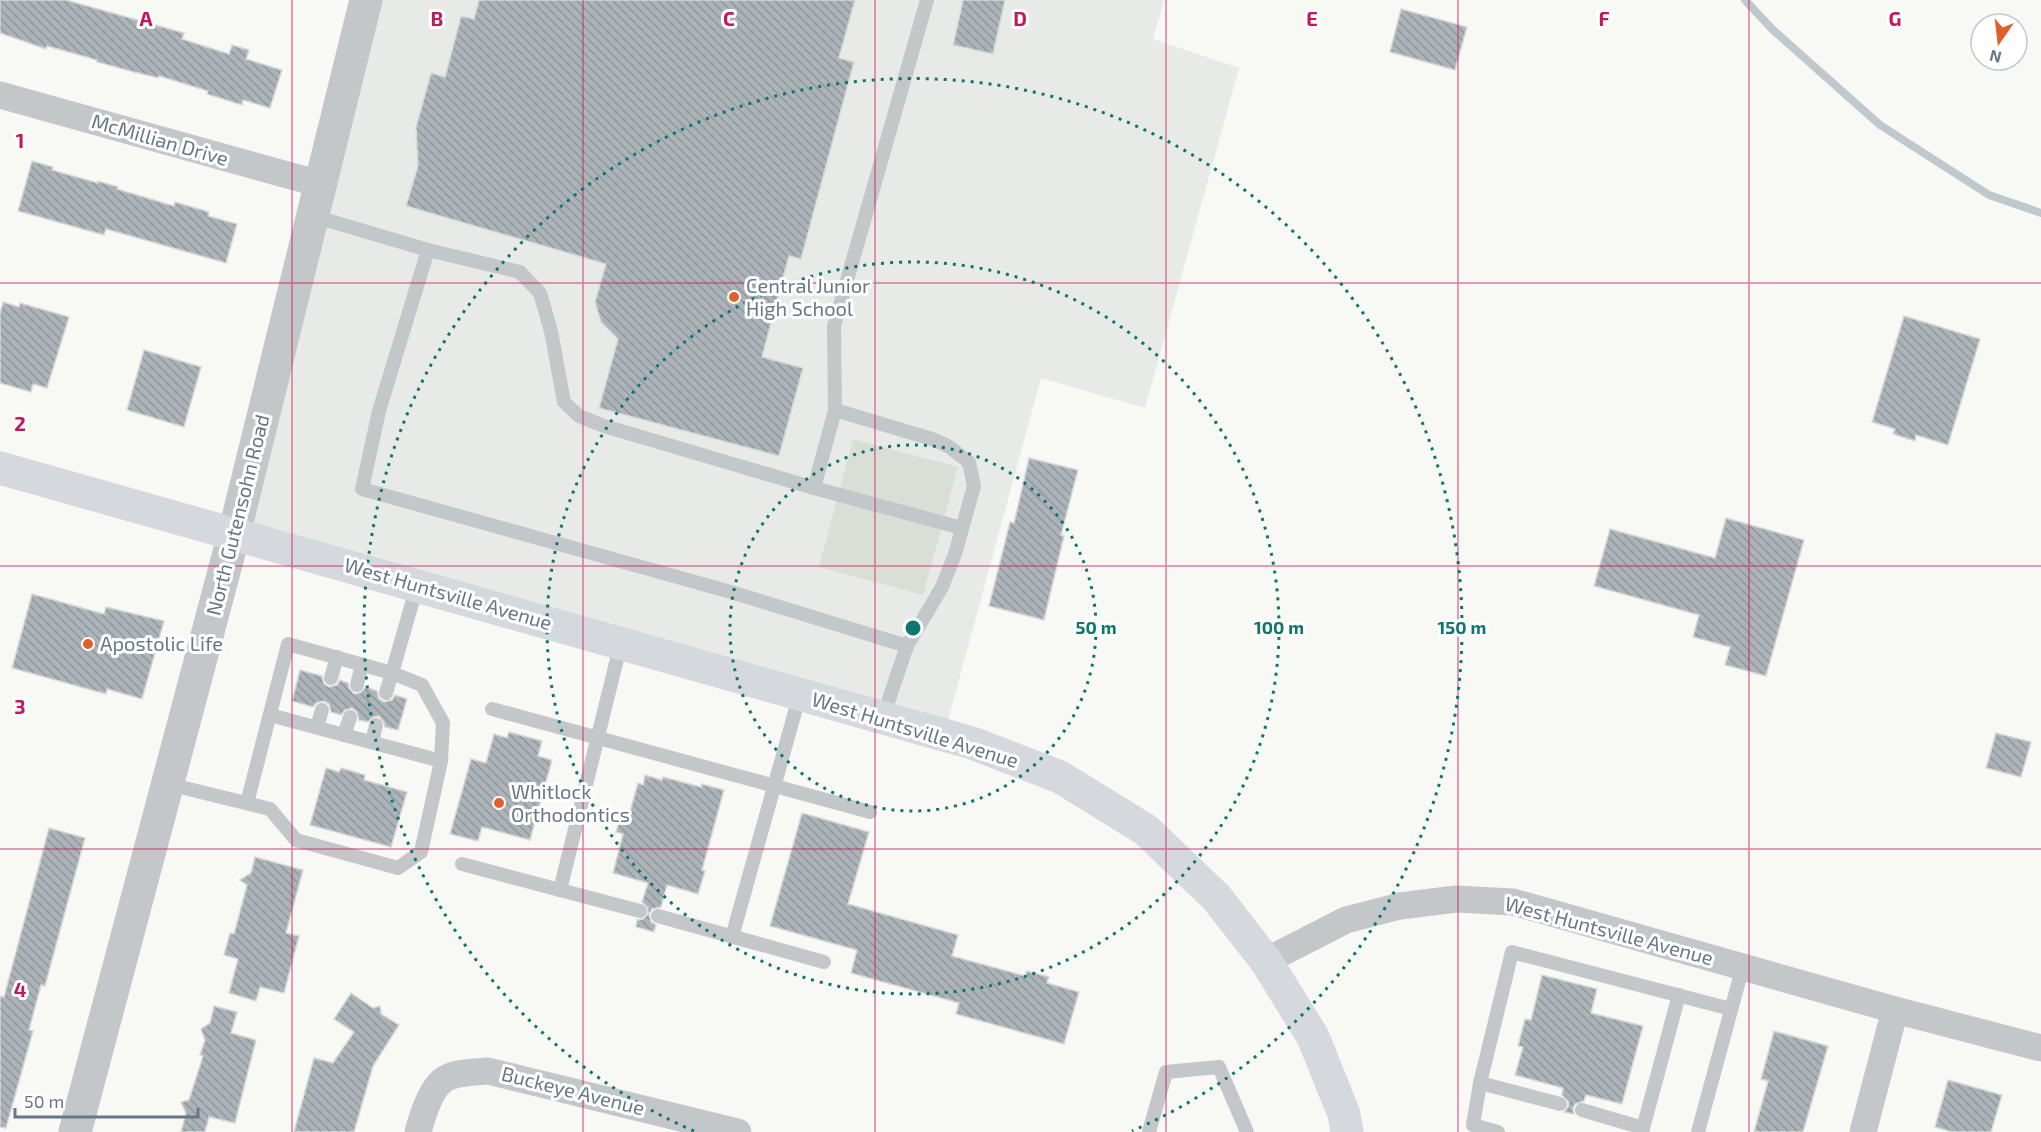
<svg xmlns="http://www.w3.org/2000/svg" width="2041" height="1132" font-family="'Exo 2',sans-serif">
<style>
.built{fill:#e8eae8}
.green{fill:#d9dfd6}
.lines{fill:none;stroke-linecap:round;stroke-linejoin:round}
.stream{stroke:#bec8cd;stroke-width:8}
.building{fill:url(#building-back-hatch);stroke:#d9d9d7;stroke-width:1.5}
.service{stroke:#c3c7ca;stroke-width:14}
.minor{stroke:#c3c7ca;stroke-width:27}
.tertiary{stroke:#c3c7ca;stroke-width:33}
.secondary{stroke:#d5d9dd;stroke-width:33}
.grid{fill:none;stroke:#c2185b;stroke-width:1.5;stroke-opacity:0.55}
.ring{fill:none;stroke:#0f766e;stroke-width:3;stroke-dasharray:3 6}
.poi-dot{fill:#e15f2b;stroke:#fff;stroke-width:2}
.labels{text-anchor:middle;stroke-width:6;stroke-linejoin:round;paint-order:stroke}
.street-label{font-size:20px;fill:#677786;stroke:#fff}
.poi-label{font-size:20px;fill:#677786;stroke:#fff;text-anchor:start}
.grid-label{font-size:20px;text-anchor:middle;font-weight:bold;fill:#c2185b;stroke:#fff;stroke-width:6;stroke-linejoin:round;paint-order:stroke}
.centre{fill:#0f766e;stroke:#fff;stroke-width:3}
.ring-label{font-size:18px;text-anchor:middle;font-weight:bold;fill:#0f766e;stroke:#fff;stroke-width:6;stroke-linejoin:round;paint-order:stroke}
</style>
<defs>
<pattern id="building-back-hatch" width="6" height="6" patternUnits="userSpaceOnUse" patternTransform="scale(1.5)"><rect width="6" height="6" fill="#acb4ba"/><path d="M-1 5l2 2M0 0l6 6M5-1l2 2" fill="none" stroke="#90979d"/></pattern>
</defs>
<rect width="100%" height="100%" fill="#f8f8f5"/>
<polygon class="built" points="366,0 1164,0 1153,39 1239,68 1145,408 1041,378 944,735 234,534"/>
<polygon class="green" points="853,439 958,467 923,595 819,567"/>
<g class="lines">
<polyline class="stream" points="1745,0 1773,30 1880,125 1989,195 2041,213"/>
</g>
<g class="building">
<polygon points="0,0 66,0 184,33 182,39 229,54 232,45 249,50 246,59 282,70 270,108 243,100 242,105 207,94 208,91 159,76 158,78 134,72 97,62 97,60 47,46 46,49 0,33"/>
<polygon points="479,0 855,0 839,58 854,62 801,259 789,256 762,357 803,368 779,456 599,408 618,339 601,322 595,302 606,264 406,206 418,166 416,127 431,73 445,77 461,16 474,19"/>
<polygon points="963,0 1005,0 993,54 953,45"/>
<polygon points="1401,9 1467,27 1455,70 1390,52"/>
<polygon points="32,161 53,167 52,170 98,183 98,181 118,187 117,189 174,206 175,202 209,212 208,216 237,224 226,263 106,229 104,235 18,211"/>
<polygon points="3,302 19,307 20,303 69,317 47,388 33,384 31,392 0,383 0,313"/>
<polygon points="1904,316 1980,339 1948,445 1916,435 1915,441 1893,434 1895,429 1872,422"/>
<polygon points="144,350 201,367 184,427 127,410"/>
<polygon points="1029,458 1078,470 1061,535 1064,536 1044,620 989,606 1010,522 1014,523"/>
<polygon points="1726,518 1804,540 1766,676 1725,665 1730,647 1693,637 1699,615 1594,586 1610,529 1715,558"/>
<polygon points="32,594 104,614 106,607 164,621 142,699 107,689 106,694 12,668"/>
<polygon points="300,670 322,676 324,684 329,687 337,685 340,680 348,683 349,688 354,694 360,693 366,687 377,691 379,699 384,702 392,700 395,695 407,699 398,730 385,727 384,722 379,716 373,717 368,722 359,720 357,712 352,708 345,710 341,715 331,712 329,704 324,701 316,703 313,707 292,701"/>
<polygon points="509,732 542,741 538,756 552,760 530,840 482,827 478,841 450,834 471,759 486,763 494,734 507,738"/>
<polygon points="1996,733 2031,742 2021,777 1986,768"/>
<polygon points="326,768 339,772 341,768 365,775 364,780 407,792 391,847 310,825"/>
<polygon points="645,775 662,780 663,777 701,787 702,784 724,790 702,870 705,871 698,894 667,885 661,907 652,909 649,914 651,922 656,925 654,932 636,927 637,920 643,919 648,914 648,908 642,902 648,883 613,873 623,834 616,832 622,813 629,815 638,783 643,785"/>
<polygon points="802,813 869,832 848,904 958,935 952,956 1025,976 1027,971 1049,977 1047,983 1079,992 1064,1044 956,1014 959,1003 851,973 857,950 770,926"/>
<polygon points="49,828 85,838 45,986 41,985 29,1030 33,1031 6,1128 0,1127 0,996 4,997"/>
<polygon points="255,857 303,870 286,933 299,936 284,993 260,987 256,1001 229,993 238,959 224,955 230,933 234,934 247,885 240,880 251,873"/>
<polygon points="1542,975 1597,989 1591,1013 1643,1026 1622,1104 1586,1095 1584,1101 1575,1104 1573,1108 1574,1114 1564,1112 1568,1107 1569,1102 1562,1095 1563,1088 1515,1075 1523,1047 1518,1046 1525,1019 1531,1020"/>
<polygon points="351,993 373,1008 380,1006 381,1014 399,1025 373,1066 354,1132 294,1132 314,1058 333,1063 354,1032 334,1019"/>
<polygon points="214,1006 237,1012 231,1033 256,1040 235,1123 209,1117 205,1132 181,1132 186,1113 181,1102 189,1100 203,1056 200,1055 205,1040 201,1029 210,1023"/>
<polygon points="1774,1031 1828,1046 1803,1132 1754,1132 1768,1081 1761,1079"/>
<polygon points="1948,1080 2002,1095 1991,1132 1952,1132 1935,1127"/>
</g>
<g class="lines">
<g class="service">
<polyline points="313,216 428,250 520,272 540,293 551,331 564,402 579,416 604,426 814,488 962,528"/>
<polyline points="428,250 379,411 362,489 731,592 907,646 883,717"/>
<polyline points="835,410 834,326 927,0"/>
<polyline points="814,488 835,410 932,439 948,446 969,462 974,486 955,554 942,587 907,646"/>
<polyline points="331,678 337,657"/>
<polyline points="357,685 362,664"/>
<polyline points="492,709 870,812"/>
<polyline points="270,715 441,761"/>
<polyline points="317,727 322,710"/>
<polyline points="344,735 350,717"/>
<polyline points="372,742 376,725"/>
<polyline points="168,784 270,809 296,840 398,868 421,852 441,761 443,723 422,685 392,673 417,586"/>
<polyline points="247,803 288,644 392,673 386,693"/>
<polyline points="462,864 560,890 621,643"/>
<polyline points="560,890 640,911"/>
<polyline points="658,916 824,962"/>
<polyline points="732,937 800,694"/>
<polyline points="1480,1083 1560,1104"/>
<polyline points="1582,1110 1643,1128"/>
<polyline points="1149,1132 1166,1072 1219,1067 1247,1132"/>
<polyline points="1498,1132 1473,1125 1480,1083 1512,952 1731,1009"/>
<polyline points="1642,1132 1679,995"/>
<polyline points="1698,1132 1743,966"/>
</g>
<g class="minor">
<polyline points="0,95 320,184"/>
<polyline points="1266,961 1346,920 1400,906 1456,899 1513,902 1895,1010 2041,1048"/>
<path d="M418,1132C422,1117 430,1091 442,1081C452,1072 476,1072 488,1071L738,1132"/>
<polyline points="1863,1132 1895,1010"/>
</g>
<polyline class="tertiary" points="75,1132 234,534 366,0"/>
<polyline class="secondary" points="0,468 944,735 972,743 1060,777 1146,830 1216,897 1266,961 1313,1037 1344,1114 1347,1132"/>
</g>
<path class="grid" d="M292,0V1132M583,0V1132M875,0V1132M1166,0V1132M1458,0V1132M1749,0V1132M0,283H2041M0,566H2041M0,849H2041"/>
<g class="ring">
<circle cx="913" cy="628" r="183"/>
<circle cx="913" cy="628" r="366"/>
<path d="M694 1131A549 549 0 1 1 1132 1131"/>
</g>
<g class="poi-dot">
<circle cx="734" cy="297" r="6"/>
<circle cx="88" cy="644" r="6"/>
<circle cx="499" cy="803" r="6"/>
</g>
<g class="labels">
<g class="street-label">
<text transform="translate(160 140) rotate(16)" y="7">McMillian Drive</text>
<text transform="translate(238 515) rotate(-76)" y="7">North Gutensohn Road</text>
<text transform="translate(448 594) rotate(16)" y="7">West Huntsville Avenue</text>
<text transform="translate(915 730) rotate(17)" y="7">West Huntsville Avenue</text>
<text transform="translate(1609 931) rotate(15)" y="7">West Huntsville Avenue</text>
<text transform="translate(573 1091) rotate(14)" y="7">Buckeye Avenue</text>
</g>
<g class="poi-label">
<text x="746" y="293">Central Junior<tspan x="746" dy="23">High School</tspan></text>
<text x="100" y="651">Apostolic Life</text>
<text x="511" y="799">Whitlock<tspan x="511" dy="23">Orthodontics</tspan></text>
</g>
</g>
<g class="grid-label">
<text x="146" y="26">A</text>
<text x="437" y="26">B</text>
<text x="729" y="26">C</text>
<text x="1020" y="26">D</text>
<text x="1312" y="26">E</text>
<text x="1604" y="26">F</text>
<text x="1895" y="26">G</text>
<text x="20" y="148">1</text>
<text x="20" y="431">2</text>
<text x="20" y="714">3</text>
<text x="20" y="997">4</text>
</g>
<circle cx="913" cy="628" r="9" class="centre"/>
<g class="ring-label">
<text x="1096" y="634">50 m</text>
<text x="1279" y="634">100 m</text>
<text x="1462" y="634">150 m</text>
</g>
<g transform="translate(1999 42) rotate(194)"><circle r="28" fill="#ffffff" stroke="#c2c9cf" stroke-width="1.5"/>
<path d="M0-4.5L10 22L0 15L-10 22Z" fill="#e15f2b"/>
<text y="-9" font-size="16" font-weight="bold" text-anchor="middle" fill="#677786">N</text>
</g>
<path d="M15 1108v9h183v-9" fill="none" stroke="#677786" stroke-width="3"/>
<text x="24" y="1108" font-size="18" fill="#677786" stroke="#ffffff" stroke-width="4.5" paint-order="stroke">50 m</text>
</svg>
